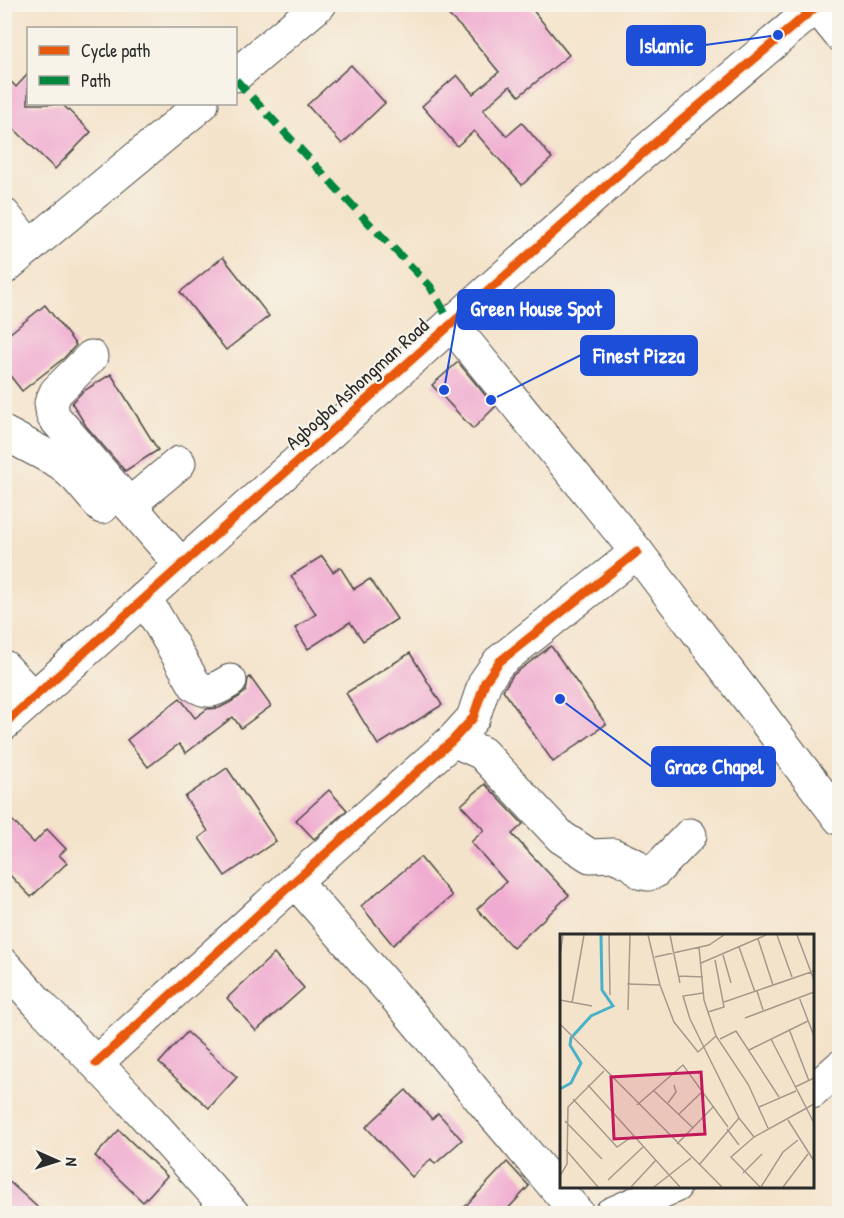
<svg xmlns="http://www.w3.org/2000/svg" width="844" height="1218" font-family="'Patrick Hand',sans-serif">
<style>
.building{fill:#f0abd0}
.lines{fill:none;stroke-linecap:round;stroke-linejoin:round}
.minor-casing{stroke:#494743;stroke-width:35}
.minor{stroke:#fff;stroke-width:33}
.quiet{stroke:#00873e;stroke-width:8;stroke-dasharray:15 8;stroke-linecap:butt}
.cycleway-casing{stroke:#f7f3e8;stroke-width:13}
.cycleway{stroke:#e8590c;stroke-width:9}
.labels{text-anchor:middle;stroke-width:4.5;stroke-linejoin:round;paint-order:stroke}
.street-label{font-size:20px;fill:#2b2b2b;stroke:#f7f3e8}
.inset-river{fill:none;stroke:#49b2c8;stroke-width:3}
.inset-road{fill:none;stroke:#a4998b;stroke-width:1.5}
.view{fill:#c2185b;fill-opacity:0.15;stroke:#c2185b;stroke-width:3}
.inset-edge{fill:none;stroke:#2b2b2b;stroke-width:3}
.leader{fill:none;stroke:#1d4ed8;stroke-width:2}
.callout-dot{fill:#1d4ed8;stroke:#f7f3e8;stroke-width:2}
.callout{fill:#1d4ed8;stroke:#1d4ed8;stroke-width:2}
.callout-label{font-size:21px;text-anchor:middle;font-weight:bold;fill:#fff}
</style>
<rect width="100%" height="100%" fill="#f7f3e8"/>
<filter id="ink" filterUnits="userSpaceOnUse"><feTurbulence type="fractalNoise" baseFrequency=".0167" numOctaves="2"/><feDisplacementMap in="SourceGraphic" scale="12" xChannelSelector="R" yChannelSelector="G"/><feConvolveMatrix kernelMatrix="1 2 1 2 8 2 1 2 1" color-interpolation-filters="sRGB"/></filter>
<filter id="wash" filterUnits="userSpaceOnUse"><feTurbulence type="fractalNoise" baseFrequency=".008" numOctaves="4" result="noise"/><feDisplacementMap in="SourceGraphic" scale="24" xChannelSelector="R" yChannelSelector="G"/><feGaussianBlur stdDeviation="1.35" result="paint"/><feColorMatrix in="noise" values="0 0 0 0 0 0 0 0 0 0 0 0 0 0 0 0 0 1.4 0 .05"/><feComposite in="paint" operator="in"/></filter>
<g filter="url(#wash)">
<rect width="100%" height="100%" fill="#f4e3cb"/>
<g id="blocks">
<g class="building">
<polygon points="437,4 528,4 569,55 519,96 510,86 483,110 507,136 522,123 552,158 522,185 474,131 457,146 422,106 457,75 473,94 499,72 468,34"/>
<polygon points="351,65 385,103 342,144 307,105"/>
<polygon points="4,74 16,87 28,74 28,104 62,104 91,132 55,169 4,119"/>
<polygon points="223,257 269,316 226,350 180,292"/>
<polygon points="45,305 76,345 64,358 22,391 4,368 4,338"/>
<polygon points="458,362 495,407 473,429 432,385"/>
<polygon points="111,374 158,450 125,471 86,426 72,403 82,392"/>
<polygon points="322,556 333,572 340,567 354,589 370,579 397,619 363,641 350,622 308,649 295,628 316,614 291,576"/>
<polygon points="551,646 606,724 553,762 503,690 513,675"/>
<polygon points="410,653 442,705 378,745 346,693"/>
<polygon points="250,677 271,706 241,728 233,717 186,753 179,744 148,767 127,740 180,698 195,718 207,709 219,708 229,703 239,697 246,691 248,679"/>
<polygon points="227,768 276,841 225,876 199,838 208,831 185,797"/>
<polygon points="485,784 523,824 512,834 569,895 513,948 477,909 506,882 471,842 484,830 461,805"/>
<polygon points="329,790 347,810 314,839 296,820"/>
<polygon points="4,812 34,843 47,829 66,849 59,855 67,863 31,897 4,869"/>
<polygon points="420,857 452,896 393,945 361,906"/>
<polygon points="274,954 304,988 256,1031 227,998"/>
<polygon points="187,1032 237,1077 209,1108 159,1063"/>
<polygon points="406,1090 432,1119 438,1113 462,1140 435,1164 431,1159 412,1177 366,1127"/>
<polygon points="119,1130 167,1176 143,1202 95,1156"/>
<polygon points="507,1162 529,1186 503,1214 458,1214"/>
<polygon points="4,1177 45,1214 4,1214"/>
</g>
</g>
</g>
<g filter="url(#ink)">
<use href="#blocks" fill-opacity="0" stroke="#494743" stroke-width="1.5"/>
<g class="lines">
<defs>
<g id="minor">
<polyline points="815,4 840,35"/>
<polyline points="236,75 320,4"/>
<polyline points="4,215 30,247"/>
<polyline points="4,268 202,104"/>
<polyline points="451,324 637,552 840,819"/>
<polyline points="91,357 56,392 51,403 53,416 181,565"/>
<polyline points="4,433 61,463 77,478 102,507"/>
<polyline points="129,505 179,463"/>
<path d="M145,598L195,685C210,695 216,689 230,681"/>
<polyline points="4,667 33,698"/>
<polyline points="4,724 628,166 819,4"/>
<polyline points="453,740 482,753 561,837 590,856 613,855 633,864 642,873 648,874 654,872 690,835"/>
<polyline points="295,881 406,1009 494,1115 578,1214"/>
<polyline points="4,965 40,1005 132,1101 233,1214"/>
<polyline points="96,1063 295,881 453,740 473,718 485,682 499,662 637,552"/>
<polyline points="812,1092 840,1067"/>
<polyline points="611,1214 675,1186"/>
</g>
</defs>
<use href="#minor" class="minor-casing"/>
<use href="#minor" class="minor"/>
<polyline class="quiet" points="236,80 365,219 430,286 451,324"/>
<defs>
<g id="cycleway">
<polyline points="4,724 628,166 819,4"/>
<polyline points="96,1063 295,881 453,740 473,718 485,682 499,662 637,552"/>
</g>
</defs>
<use href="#cycleway" class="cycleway-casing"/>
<use href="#cycleway" class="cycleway"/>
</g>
</g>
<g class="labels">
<g class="street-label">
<text transform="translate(357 384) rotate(-42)" y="7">Agbogba Ashongman Road</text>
</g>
</g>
<g transform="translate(560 934)">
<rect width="254" height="254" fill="#f4e3cb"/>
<path class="inset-river" d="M0,155L11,149L21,129L10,111L11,104L31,82L53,72L42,56L41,1"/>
<path class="inset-road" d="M49,1L50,61M88,1L100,51L114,88L138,118L156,102M110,1L120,49M217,1L232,43M237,1L254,46M198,5L213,51M139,13L144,66L156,102L188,150L208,194M179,13L195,58M163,21L171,49M0,22L3,1M95,23L149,11L164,1M141,29L206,1M119,42L143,43M67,50L100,51M197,57L203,76M143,59L123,62L130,85L179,184L194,203M239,63L254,102M0,66L32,72M164,68L254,37M12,69L24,1M68,76L70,1M148,78L164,73L155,26M185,84L254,58M0,90L162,253M229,95L249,147M160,105L176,97L219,163M211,105L254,189M189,116L248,87M28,151L120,253M235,153L254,144M93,156L133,194M13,165L57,213L73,202M108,169L116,158L114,151M77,171L123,131L168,193M199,173L236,157M119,180L143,157M228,186L254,227M5,187L42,225M167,195L179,211M117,210L154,172M6,216L38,253M139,231L179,184M183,239L202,220M0,242L7,230L8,173L44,137M48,246L83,213M71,253L96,226M94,253L131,224M200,253L171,223L194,203L254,170M201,253L223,218L238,206M223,253L248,220"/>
<path class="view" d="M141,138L145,200L54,205L51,143Z"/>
<rect width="254" height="254" class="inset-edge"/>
</g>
<path class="leader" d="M778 35L705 45M444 390L458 309M491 400L581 355M560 699L652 767"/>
<g class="callout-dot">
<circle cx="778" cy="35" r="6"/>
<circle cx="444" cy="390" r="6"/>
<circle cx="491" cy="400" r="6"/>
<circle cx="560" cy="699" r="6"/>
</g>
<g class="callout">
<rect x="627" y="26" width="78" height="39" rx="6"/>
<rect x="458" y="290" width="156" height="39" rx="6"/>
<rect x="581" y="336" width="116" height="39" rx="6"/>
<rect x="652" y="747" width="123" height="39" rx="6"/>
</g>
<g class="callout-label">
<text x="666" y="53">Islamic</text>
<text x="536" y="316">Green House Spot</text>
<text x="639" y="363">Finest Pizza</text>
<text x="714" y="774">Grace Chapel</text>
</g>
<rect width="844" height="1218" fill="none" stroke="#f7f3e8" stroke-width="24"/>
<rect x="27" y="27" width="210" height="78" fill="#f7f3e8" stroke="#a5a39c" stroke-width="1.5"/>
<rect x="39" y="46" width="30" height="9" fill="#e8590c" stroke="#a5a39c" stroke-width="1.5"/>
<text x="81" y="57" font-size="18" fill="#2b2b2b">Cycle path</text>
<rect x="39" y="76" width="30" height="9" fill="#00873e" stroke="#a5a39c" stroke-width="1.5"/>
<text x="81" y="87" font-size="18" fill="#2b2b2b">Path</text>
<g transform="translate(57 1161) rotate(93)" stroke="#f7f3e8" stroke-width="4.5" paint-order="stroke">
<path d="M0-4.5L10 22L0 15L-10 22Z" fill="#2b2b2b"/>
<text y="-9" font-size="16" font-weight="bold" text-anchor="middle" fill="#2b2b2b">N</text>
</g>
</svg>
